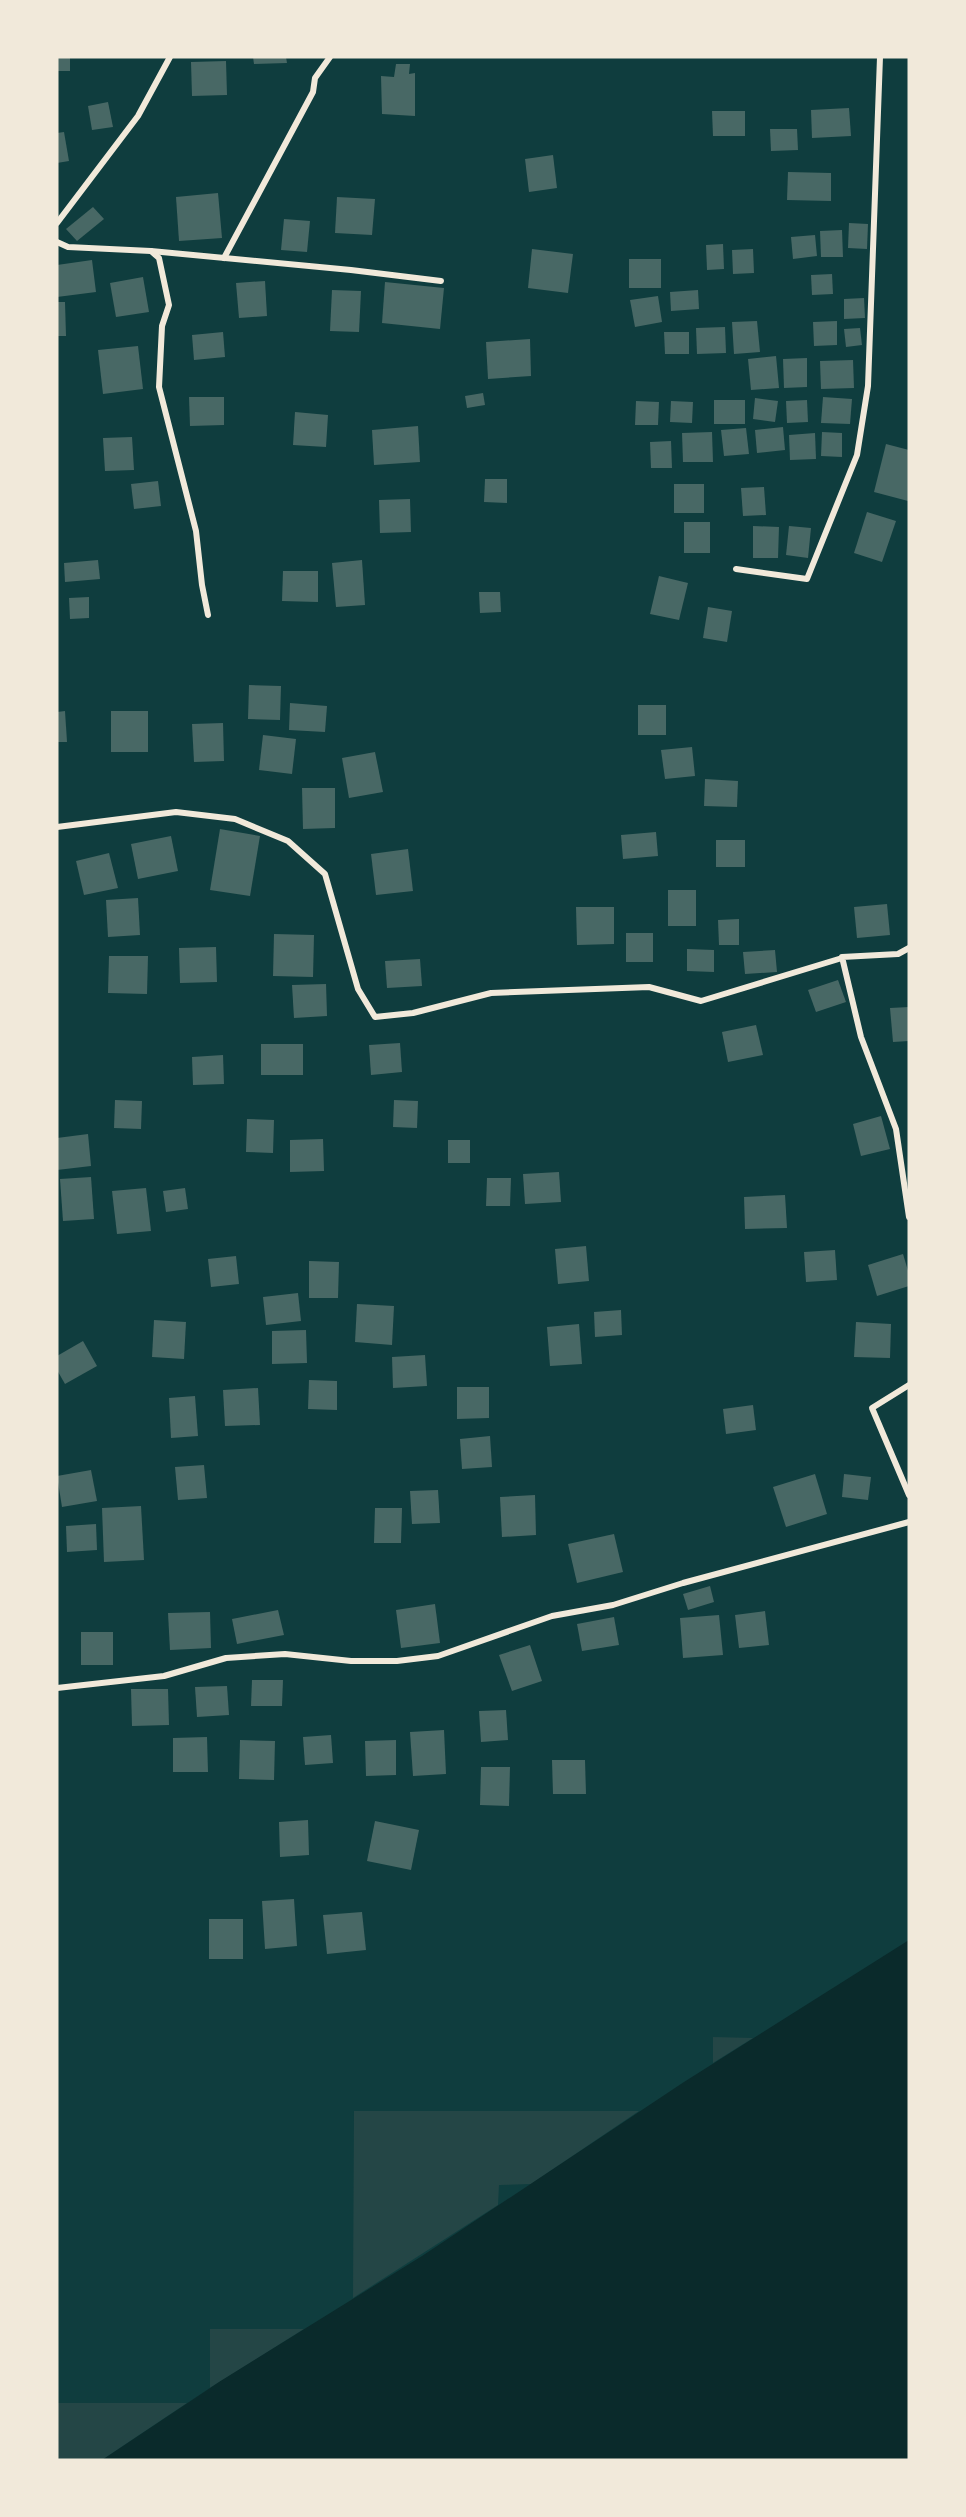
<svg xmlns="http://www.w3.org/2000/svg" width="966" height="2517" font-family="'DM Sans',sans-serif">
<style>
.green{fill:#244646}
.water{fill:#0a2a2b}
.building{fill:#486865}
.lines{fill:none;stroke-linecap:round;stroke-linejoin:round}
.minor{stroke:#f1e9da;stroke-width:6}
</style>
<rect width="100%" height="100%" fill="#0f3d3e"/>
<g class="green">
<polygon points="713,2037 753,2038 713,2063"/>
<polygon points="354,2111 639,2111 531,2184 499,2185 498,2205 353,2298"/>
<polygon points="210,2329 304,2329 210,2388"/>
<polygon points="57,2403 187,2403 102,2460 57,2460"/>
</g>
<polygon class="water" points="909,1940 909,2460 102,2460 219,2382 422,2256 684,2082"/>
<g class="building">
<rect x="57" y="57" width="13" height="14"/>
<polygon points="253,57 286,57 287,63 254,64"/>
<polygon points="226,61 227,95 192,96 191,62"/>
<polygon points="396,64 410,64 409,74 415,73 415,116 382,114 381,76 394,77"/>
<polygon points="108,102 113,127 92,130 88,106"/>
<polygon points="849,108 851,136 812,138 811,110"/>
<polygon points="712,111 745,111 745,136 713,136"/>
<polygon points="770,129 797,129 798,150 771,151"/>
<polygon points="64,132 69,161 57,163 57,133"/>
<polygon points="553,155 557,188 529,192 525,159"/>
<polygon points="788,172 831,173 831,201 787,200"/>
<polygon points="218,193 222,238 179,241 176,197"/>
<polygon points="337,197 375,199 372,235 335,233"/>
<polygon points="93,207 104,219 77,241 66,229"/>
<polygon points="284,219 310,221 307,252 281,250"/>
<polygon points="849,223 868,224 867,249 848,248"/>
<polygon points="842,230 843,257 821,257 820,231"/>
<polygon points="815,235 817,256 793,259 791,237"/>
<polygon points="723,244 724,269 707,270 706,245"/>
<polygon points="532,249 573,254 568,293 528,288"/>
<polygon points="753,249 754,273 733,274 732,250"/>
<rect x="629" y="259" width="32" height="29"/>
<polygon points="92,260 96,292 57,297 57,265"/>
<polygon points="832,274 833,294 812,295 811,275"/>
<polygon points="143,277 149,312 116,317 110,283"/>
<polygon points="265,281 267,316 239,318 236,283"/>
<polygon points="385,282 444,288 440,329 382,323"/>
<polygon points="332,290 361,291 359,332 330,331"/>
<polygon points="698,290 699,309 671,311 670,292"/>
<polygon points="658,296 662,322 635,327 630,300"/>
<polygon points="864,298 865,318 844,319 844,299"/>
<polygon points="57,302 65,302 66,336 57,336"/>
<polygon points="757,321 760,352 734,354 732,322"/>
<polygon points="837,321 837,345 814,346 813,322"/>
<polygon points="725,327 726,353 697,354 696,328"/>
<polygon points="860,328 862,345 846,347 844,329"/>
<polygon points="223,332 225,357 194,360 192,335"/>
<polygon points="664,332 689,332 689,354 665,354"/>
<polygon points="530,339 531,376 488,379 486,342"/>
<polygon points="138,346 143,389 103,394 98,350"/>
<polygon points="776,356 779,388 751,390 748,359"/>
<polygon points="807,358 807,387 784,388 783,359"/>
<polygon points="853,360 854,388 821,389 820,361"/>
<polygon points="483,393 485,405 467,408 465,396"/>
<polygon points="189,397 224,397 224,425 190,426"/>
<polygon points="823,397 852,399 850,424 821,423"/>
<polygon points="755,398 778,401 775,422 753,419"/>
<rect x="714" y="400" width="31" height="24"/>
<polygon points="807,400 808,422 787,423 786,401"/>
<polygon points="636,401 659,402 658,425 635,425"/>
<polygon points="671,401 693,402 692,423 670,422"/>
<polygon points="295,412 328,415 326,447 293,445"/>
<polygon points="418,426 420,462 374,465 372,430"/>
<polygon points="783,427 785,450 757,453 755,430"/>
<polygon points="746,428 749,454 724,456 721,430"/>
<polygon points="712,432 713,462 683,462 682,433"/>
<polygon points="822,432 842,433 842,457 821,456"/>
<polygon points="815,433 816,459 790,460 789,435"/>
<polygon points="132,437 134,470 105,471 103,438"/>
<polygon points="671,441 672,468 651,468 650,442"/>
<polygon points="886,444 909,450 908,501 874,492"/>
<polygon points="485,479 507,479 507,503 484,502"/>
<polygon points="158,481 161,506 134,509 131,484"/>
<rect x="674" y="484" width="30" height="29"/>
<polygon points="764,487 766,515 743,516 741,488"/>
<polygon points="410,499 411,532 380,533 379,500"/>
<polygon points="867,512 896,521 882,562 854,553"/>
<rect x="684" y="522" width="26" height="31"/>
<polygon points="753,526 779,527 778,558 753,558"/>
<polygon points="789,526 811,528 808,558 786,555"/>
<polygon points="98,560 100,579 65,582 64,563"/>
<polygon points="362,560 365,605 336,607 332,563"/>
<polygon points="283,571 318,571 318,602 282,601"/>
<polygon points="659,576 688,583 679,620 650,614"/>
<polygon points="479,592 500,592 501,612 480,613"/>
<polygon points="89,597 89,618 70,619 69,598"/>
<polygon points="708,607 732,611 727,642 703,638"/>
<polygon points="249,685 281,686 280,720 248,719"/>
<polygon points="290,703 327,706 325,732 289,730"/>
<rect x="638" y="705" width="28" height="30"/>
<polygon points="65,711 67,742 57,742 57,712"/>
<rect x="111" y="711" width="37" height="41"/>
<polygon points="223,723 224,761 194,762 192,724"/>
<polygon points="263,735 296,739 292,774 259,770"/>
<polygon points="692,747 695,776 665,779 661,750"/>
<polygon points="375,752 383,792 349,798 342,758"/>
<polygon points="705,779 738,781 737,807 704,806"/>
<polygon points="302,788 335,788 335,828 303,829"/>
<polygon points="220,829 260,836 250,896 210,890"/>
<polygon points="656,832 658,856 623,859 621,835"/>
<polygon points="171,836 178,871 138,879 131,844"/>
<rect x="716" y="840" width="29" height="27"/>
<polygon points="408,849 413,891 376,895 371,854"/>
<polygon points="109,853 118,888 84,895 76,861"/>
<rect x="668" y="890" width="28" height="36"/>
<polygon points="138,898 140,935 108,937 106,900"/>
<polygon points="887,904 890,935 857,938 854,907"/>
<polygon points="576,907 614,907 614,944 577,945"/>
<polygon points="739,919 739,945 719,945 718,920"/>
<rect x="626" y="933" width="27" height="29"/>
<polygon points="274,934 314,935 313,977 273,976"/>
<polygon points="216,947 217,982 180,983 179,948"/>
<polygon points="687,949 714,950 714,972 687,971"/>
<polygon points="775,950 777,972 745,974 743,952"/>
<polygon points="109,956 148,956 147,994 108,993"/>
<polygon points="420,959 422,986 387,988 385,961"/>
<polygon points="838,980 846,1002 816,1012 808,990"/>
<polygon points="326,984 327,1016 294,1018 292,985"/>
<polygon points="909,1007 909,1041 893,1042 890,1008"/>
<polygon points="756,1025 763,1055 728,1062 722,1032"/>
<polygon points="400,1043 402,1072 371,1075 369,1045"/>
<rect x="261" y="1044" width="42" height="31"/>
<polygon points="223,1055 224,1084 193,1085 192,1057"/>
<polygon points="115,1100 142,1101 141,1129 114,1128"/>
<polygon points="394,1100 418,1101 417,1128 393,1127"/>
<polygon points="881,1116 890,1149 861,1156 853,1124"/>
<polygon points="247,1119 274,1120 273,1153 246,1152"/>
<polygon points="88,1134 91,1166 57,1170 57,1138"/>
<polygon points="323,1139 324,1171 290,1172 290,1140"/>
<rect x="448" y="1140" width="22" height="23"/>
<polygon points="559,1172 561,1202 525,1204 523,1174"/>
<polygon points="91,1177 94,1219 63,1221 60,1179"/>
<polygon points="487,1178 511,1178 510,1206 486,1206"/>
<polygon points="146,1188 151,1231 117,1234 112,1191"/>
<polygon points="185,1188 188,1209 166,1212 163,1191"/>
<polygon points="785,1195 787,1228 745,1229 744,1197"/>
<polygon points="586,1246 589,1281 558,1284 555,1249"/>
<polygon points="835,1250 837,1280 806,1282 804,1252"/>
<polygon points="903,1254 909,1274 909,1286 877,1296 868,1265"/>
<polygon points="236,1256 239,1284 211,1287 208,1259"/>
<polygon points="309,1261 339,1262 338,1298 309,1298"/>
<polygon points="298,1293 301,1321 266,1325 263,1297"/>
<polygon points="357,1304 394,1306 392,1345 355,1342"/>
<polygon points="621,1310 622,1335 595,1337 594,1312"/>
<polygon points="154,1320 186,1322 184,1359 152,1357"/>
<polygon points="856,1322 891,1324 890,1358 854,1357"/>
<polygon points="579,1324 582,1364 550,1366 547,1327"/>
<polygon points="306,1330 307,1363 272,1364 272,1331"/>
<polygon points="83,1341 97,1366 65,1384 57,1370 57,1356"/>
<polygon points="425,1355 427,1386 393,1388 392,1357"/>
<polygon points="309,1380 337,1381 337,1410 308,1409"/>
<polygon points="457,1387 489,1387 489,1418 457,1419"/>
<polygon points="258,1388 260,1425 225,1426 223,1390"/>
<polygon points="195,1396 198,1436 171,1438 169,1398"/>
<polygon points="753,1405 756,1430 726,1434 723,1409"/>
<polygon points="490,1436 492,1467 462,1469 460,1439"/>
<polygon points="204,1465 207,1498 178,1500 175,1467"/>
<polygon points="91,1470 97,1501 62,1507 57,1476"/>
<polygon points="815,1474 827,1514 786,1527 773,1487"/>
<polygon points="844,1474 871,1477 868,1500 842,1497"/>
<polygon points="438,1490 440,1523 412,1524 410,1491"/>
<polygon points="535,1495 536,1535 502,1537 500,1497"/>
<polygon points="141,1506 144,1560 104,1562 102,1508"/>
<polygon points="375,1508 402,1508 401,1543 374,1543"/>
<polygon points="96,1524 97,1550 67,1552 66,1526"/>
<polygon points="614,1534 623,1572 577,1583 568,1544"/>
<polygon points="710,1586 714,1602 688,1610 683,1594"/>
<polygon points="435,1604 440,1643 401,1648 396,1610"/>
<polygon points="278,1610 284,1635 237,1644 232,1619"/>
<polygon points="765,1611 769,1645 739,1648 735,1615"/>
<polygon points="210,1612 211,1648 170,1650 168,1613"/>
<polygon points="719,1615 723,1655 683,1658 680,1618"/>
<polygon points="614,1617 619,1645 582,1651 577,1624"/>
<rect x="81" y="1632" width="32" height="33"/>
<polygon points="530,1645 542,1681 512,1691 499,1655"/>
<polygon points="252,1680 283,1680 282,1706 251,1706"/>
<polygon points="227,1686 229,1715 197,1717 195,1687"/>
<polygon points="131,1689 168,1689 169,1725 132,1726"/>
<polygon points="506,1710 508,1740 481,1742 479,1711"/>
<polygon points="444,1730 446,1774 413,1776 410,1732"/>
<polygon points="331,1735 333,1763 305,1765 303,1737"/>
<polygon points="207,1737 208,1772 173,1772 173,1738"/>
<polygon points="240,1740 275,1741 274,1780 239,1779"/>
<polygon points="396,1740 396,1775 366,1776 365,1741"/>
<polygon points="552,1760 585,1760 586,1794 553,1794"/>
<polygon points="481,1767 510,1767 509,1806 480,1805"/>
<polygon points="308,1820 309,1855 280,1857 279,1822"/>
<polygon points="375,1821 419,1830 411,1870 367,1861"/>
<polygon points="294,1899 297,1946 265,1949 262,1901"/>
<polygon points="362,1912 366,1950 327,1954 323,1915"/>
<rect x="209" y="1919" width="34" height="40"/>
</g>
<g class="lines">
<g class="minor">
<polyline points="57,223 138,116 170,57"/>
<polyline points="57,242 68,247 151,251 159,258 169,305 162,326 159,387 196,531 202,585 208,615"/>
<polyline points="151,251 351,270 441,281"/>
<polyline points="224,258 313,92 315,78 330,57"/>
<polyline points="736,569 807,579 857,455 868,386 880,57"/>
<polyline points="57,827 176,812 235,819 288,841 325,874 358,989 375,1017 413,1013 491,993 649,987 701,1001 842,958"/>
<polyline points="909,948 898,954 842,957 861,1037 896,1129 909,1217"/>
<polyline points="909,1385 872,1408 909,1495"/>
<polyline points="57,1688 164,1676 226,1658 285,1654 351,1661 397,1661 438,1656 552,1616 613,1605 683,1583 909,1522"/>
</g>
</g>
<rect width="966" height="2517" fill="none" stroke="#f1e9da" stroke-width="117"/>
</svg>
